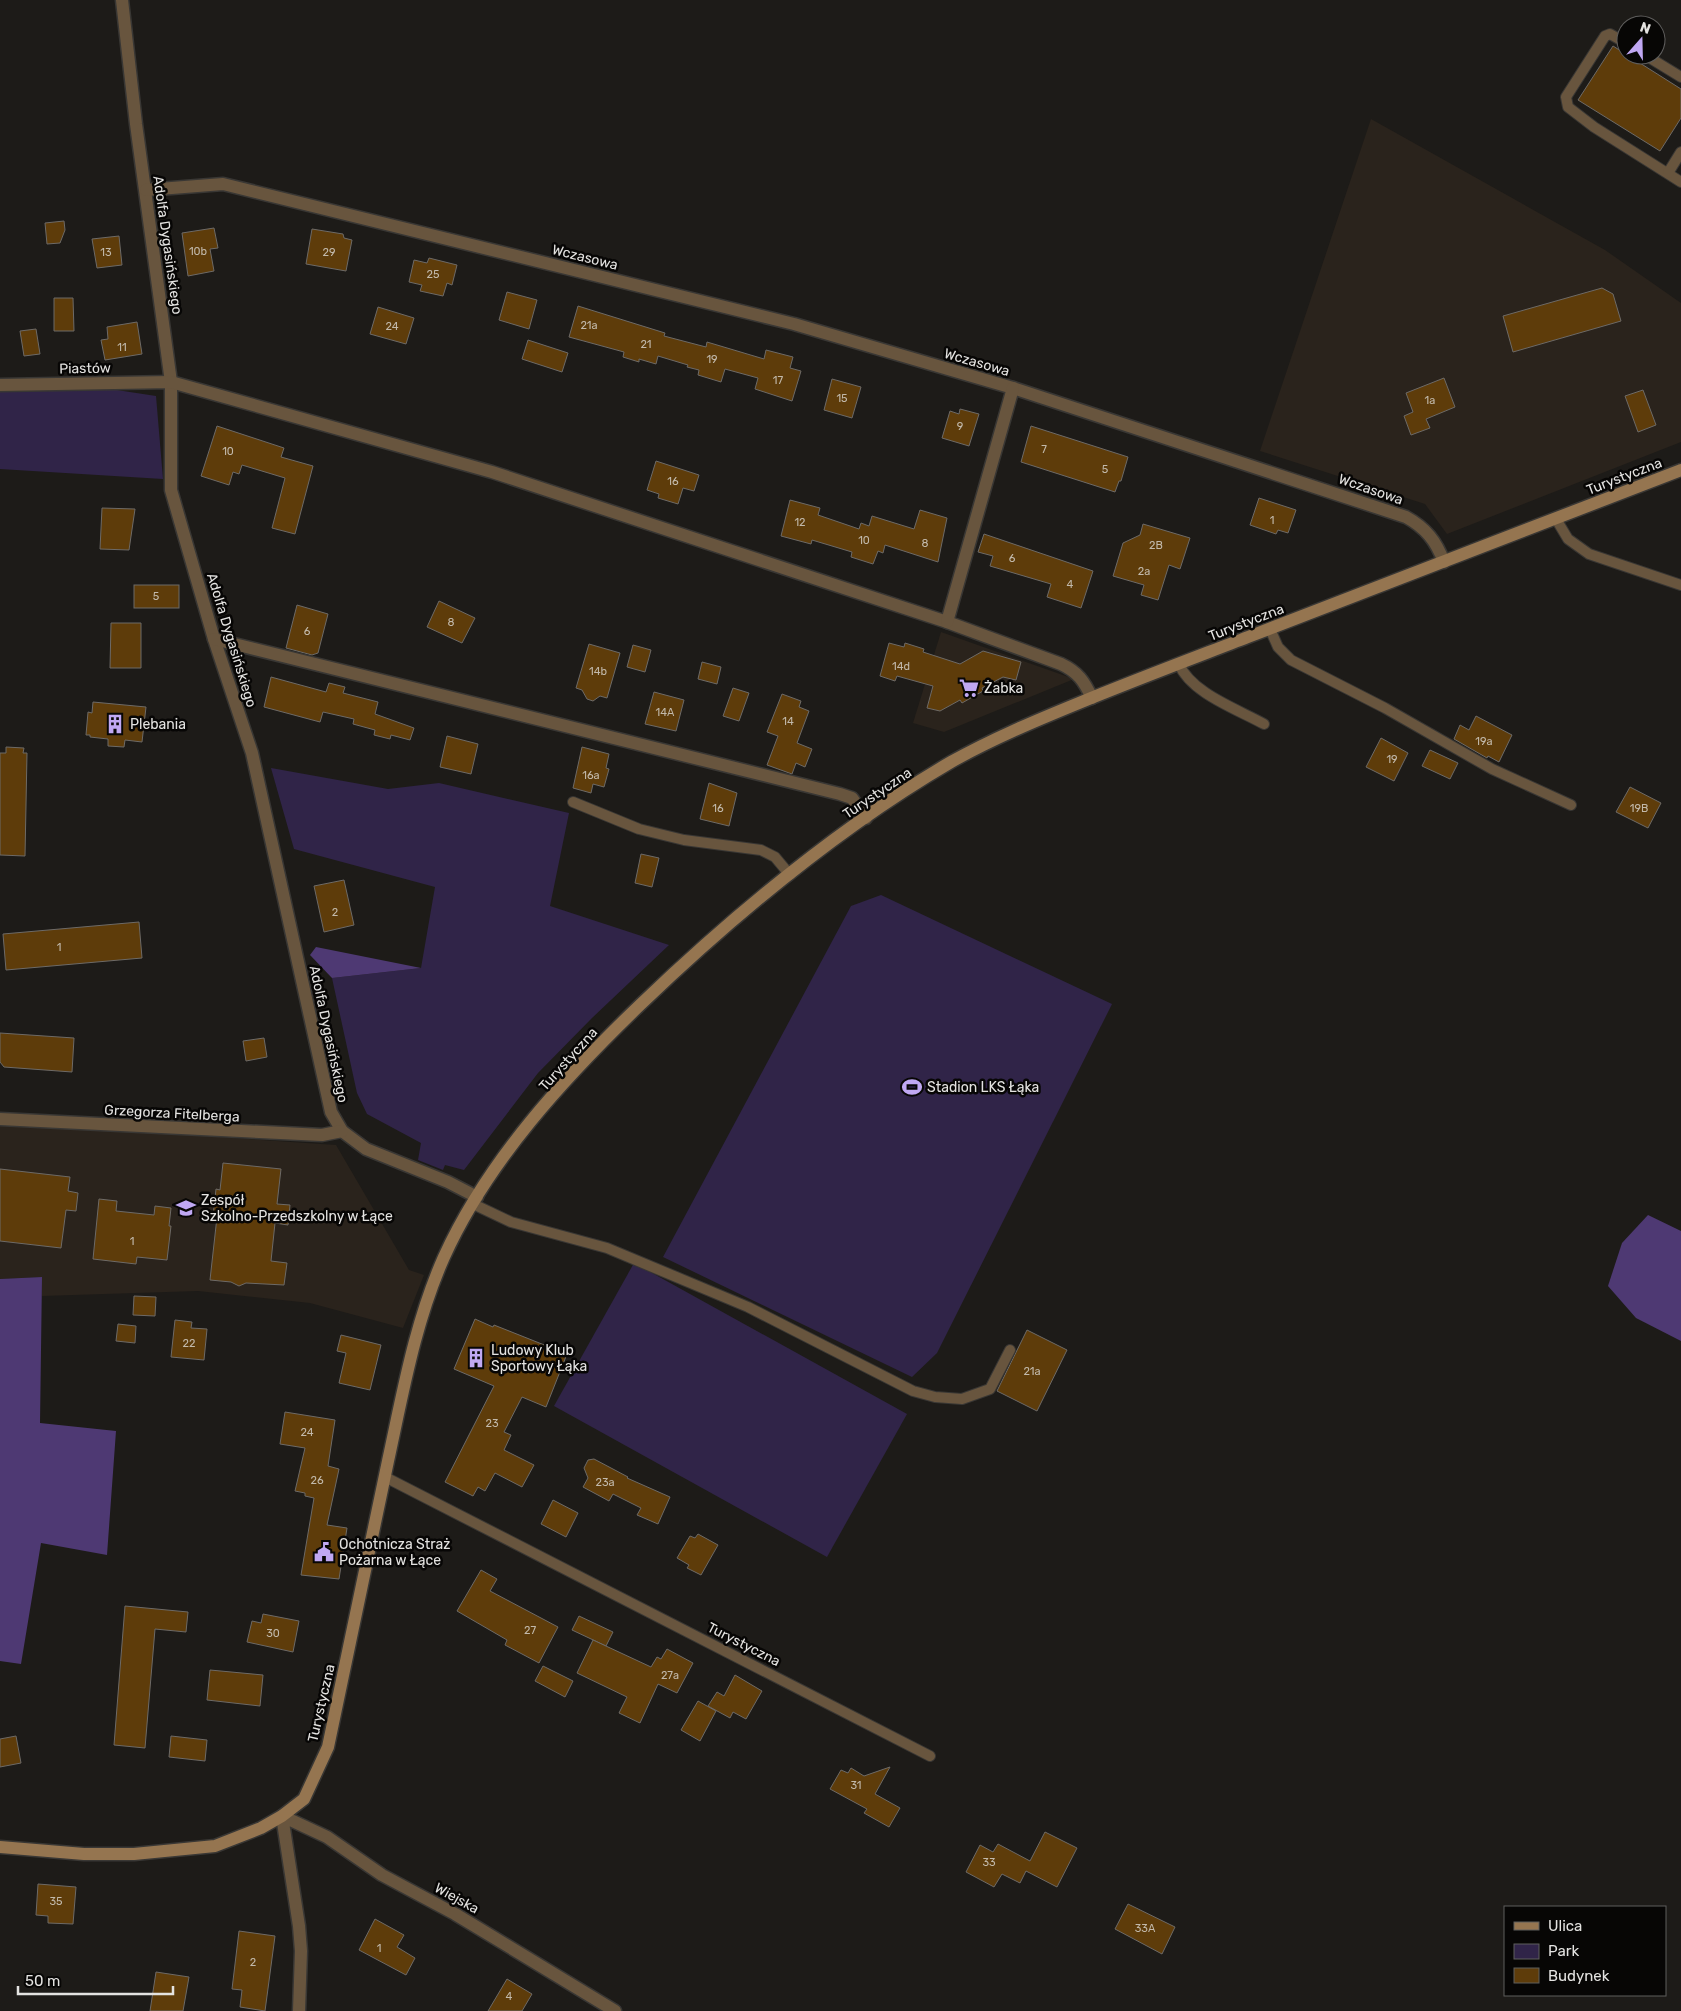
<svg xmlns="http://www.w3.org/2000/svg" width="1681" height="2011" font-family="Rubik,sans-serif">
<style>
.built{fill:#2a231c}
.green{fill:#302448}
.forest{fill:#4e3973}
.building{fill:#5e3c0a;stroke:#6d6a67}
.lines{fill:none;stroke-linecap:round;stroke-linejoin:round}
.lane-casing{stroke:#393734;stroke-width:12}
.street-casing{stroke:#393734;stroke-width:15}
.secondary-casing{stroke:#393734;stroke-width:15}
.lane{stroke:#68553e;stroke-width:10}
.street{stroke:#68553e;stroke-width:12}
.secondary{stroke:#957550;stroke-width:12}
.labels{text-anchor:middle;stroke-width:5;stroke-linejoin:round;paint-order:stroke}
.number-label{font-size:11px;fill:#c2b9ab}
.street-label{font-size:14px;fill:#e4e3e1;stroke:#070605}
.poi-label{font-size:14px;fill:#e4e3e1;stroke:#070605;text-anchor:start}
</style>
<rect width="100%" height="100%" fill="#1d1b18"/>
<g class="built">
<polygon points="1371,119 1605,250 1681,303 1681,442 1447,534 1425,504 1260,451"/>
<polygon points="941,632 1074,679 944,732 913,723"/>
<polygon points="0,1122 336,1145 409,1270 424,1275 403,1328 310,1303 198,1291 42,1296 42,1277 0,1279"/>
</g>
<g class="green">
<polygon points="97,387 156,396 163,479 0,469 0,391"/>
<polygon points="271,768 388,789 439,783 569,813 550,906 669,945 592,1018 538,1073 464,1170 445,1165 443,1170 418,1160 421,1143 367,1114 357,1093 332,978 421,968 435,887 294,849"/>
<polygon points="881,895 1112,1004 937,1353 912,1377 663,1257 851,906"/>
<polygon points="634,1263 907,1414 827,1557 554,1406"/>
</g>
<g class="forest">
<polygon points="316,947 421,968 332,978 310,955"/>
<polygon points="1648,1215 1681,1231 1681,1341 1636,1318 1608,1286 1622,1243"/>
<polygon points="42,1277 40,1423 116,1431 107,1555 41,1543 21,1664 0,1661 0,1279"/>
</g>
<g class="building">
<polygon points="1613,46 1681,89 1681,118 1660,151 1578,100"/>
<polygon points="64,221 65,230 60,243 47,244 45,223"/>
<polygon points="214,228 218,248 210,249 214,271 188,276 182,233"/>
<polygon points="312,229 343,234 344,238 352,240 346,271 306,264"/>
<polygon points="119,236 122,265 97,268 92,239"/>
<polygon points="429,258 457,265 452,285 447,283 443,296 420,291 422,285 409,282 414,260 427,263"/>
<polygon points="1602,288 1613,294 1621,321 1513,352 1503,316"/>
<polygon points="507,292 537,300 529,329 499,320"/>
<polygon points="54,298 73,298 74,331 54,331"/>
<polygon points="578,306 665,333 664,336 706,347 707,342 764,359 766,350 793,357 790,368 801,371 792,401 755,389 758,378 725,369 721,382 698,375 699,370 687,367 688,365 658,356 656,364 639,359 639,362 623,357 624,352 569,337"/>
<polygon points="378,307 414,318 406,344 370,334"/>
<polygon points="137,322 142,354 105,360 101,340 108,339 107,327"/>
<polygon points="36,329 40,354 24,356 20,331"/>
<polygon points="528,340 568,353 562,372 522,359"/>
<polygon points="1444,378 1455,407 1426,419 1430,428 1411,435 1404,416 1413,412 1406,393"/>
<polygon points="832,379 861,387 852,418 824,410"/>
<polygon points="1643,390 1656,425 1638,432 1625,396"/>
<polygon points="960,409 979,414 969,446 942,438 950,411 959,414"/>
<polygon points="217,426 284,448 281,457 313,466 295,534 272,528 285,478 242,465 239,474 233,472 229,485 201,476"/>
<polygon points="1031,426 1128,457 1121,481 1119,481 1115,492 1021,462"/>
<polygon points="656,461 699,475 694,491 683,488 678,504 658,498 659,494 647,490"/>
<polygon points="1259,498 1296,510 1288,533 1278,530 1276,534 1250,525"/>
<polygon points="790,500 820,508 818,515 859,529 861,523 869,526 872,516 914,529 920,510 947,518 938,562 885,545 883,553 878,551 873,564 851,557 852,552 812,540 811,544 781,536"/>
<polygon points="102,508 135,509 129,550 100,549"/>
<polygon points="1143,524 1190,538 1180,569 1169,565 1158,600 1141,595 1144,585 1113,576 1123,543 1140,535"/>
<polygon points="984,534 1093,571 1081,608 1047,597 1051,584 990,566 993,556 978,552"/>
<rect x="134" y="585" width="45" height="23"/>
<polygon points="439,601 475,618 462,643 427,627"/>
<polygon points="297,605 328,614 318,653 312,655 286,648"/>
<polygon points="111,623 141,623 141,668 110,668"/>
<polygon points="889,643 904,647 905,643 924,649 923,652 960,664 983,651 1021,662 1016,680 1003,677 982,688 983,691 962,703 960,700 940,711 927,708 933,686 897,676 895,681 880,676"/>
<polygon points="589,644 620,653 607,698 600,696 593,701 587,699 582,690 576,688"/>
<polygon points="633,645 651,650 645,672 627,667"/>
<polygon points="702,662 721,667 717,684 698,679"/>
<polygon points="271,677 326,692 329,683 345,687 343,693 378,702 375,714 414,728 410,740 391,735 390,739 374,735 375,730 353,724 354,719 323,712 320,722 264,707"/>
<polygon points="733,688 749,693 739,721 723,716"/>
<polygon points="654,692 684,700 676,731 645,724"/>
<polygon points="782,694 801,701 799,707 809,711 797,743 812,749 805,767 796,763 792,774 767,765 778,736 767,732"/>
<polygon points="93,702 146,707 142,742 125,740 124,747 108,746 108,739 90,737 90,735 86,735 88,712 92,713"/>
<polygon points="1476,716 1512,735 1499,762 1488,756 1487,758 1454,739 1460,725 1469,730"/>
<polygon points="447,736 478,744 471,774 440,767"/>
<polygon points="1381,738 1408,753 1394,781 1366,767"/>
<polygon points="6,747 24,748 23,753 27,753 25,856 0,855 0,753 6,753"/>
<polygon points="582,747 609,754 606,768 609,769 604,787 593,784 591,793 573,788"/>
<polygon points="1430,750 1458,763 1450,779 1422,766"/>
<polygon points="709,783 737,793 729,826 700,819"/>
<polygon points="1630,787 1661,803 1648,828 1616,812"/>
<polygon points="641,854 659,858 652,887 635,883"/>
<polygon points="344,880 354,925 324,932 314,886"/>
<polygon points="139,922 142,958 6,970 3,934"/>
<polygon points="0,1033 74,1038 72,1072 4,1067 0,1062"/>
<polygon points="264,1038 267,1057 246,1061 243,1041"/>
<polygon points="223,1163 281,1169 277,1204 290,1205 288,1225 275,1223 271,1261 287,1263 284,1285 246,1283 239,1286 231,1282 210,1280 217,1217 213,1216 216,1189 220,1190"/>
<polygon points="0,1169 70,1177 68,1191 78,1193 76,1211 66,1210 61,1248 0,1241"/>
<polygon points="99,1199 117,1201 116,1211 154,1215 155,1206 171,1208 169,1226 171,1226 167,1260 137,1257 136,1264 93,1259"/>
<polygon points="134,1296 156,1297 155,1316 133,1315"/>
<polygon points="475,1319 493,1327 494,1325 567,1354 546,1407 522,1397 504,1432 511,1435 504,1450 534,1465 522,1487 495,1473 485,1491 478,1487 473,1496 445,1482 494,1386 454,1369"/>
<polygon points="175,1320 192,1322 191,1328 207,1329 204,1360 171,1357"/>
<polygon points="118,1324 136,1326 135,1343 116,1341"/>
<polygon points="1027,1330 1067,1350 1037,1411 997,1391"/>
<polygon points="341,1335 381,1345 370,1390 339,1383 346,1353 337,1351"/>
<polygon points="285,1412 335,1420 328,1466 339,1469 327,1525 347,1528 339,1579 301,1575 314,1498 305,1496 305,1493 295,1491 305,1448 280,1444"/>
<polygon points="594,1459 628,1477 627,1478 670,1497 658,1524 637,1515 641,1508 613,1494 609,1501 583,1487 588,1478 584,1468 588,1460"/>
<polygon points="553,1500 578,1513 566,1537 541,1524"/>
<polygon points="698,1534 718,1545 701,1575 687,1568 689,1565 677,1558 690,1536 695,1538"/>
<polygon points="481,1570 497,1579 490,1591 558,1627 539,1663 505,1645 507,1640 457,1611"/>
<polygon points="125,1606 188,1612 186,1632 155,1629 145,1748 114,1745"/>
<polygon points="263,1614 299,1621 293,1652 247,1642 252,1621 261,1623"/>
<polygon points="579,1616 613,1632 606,1646 572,1630"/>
<polygon points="593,1640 651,1667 657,1657 661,1659 667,1649 693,1663 677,1693 658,1684 640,1723 619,1713 627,1697 577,1673"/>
<polygon points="543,1666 573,1681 565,1697 535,1681"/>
<polygon points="210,1670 263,1675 260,1706 207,1700"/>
<polygon points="735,1675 762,1691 746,1719 733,1712 730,1718 708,1706 717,1692 724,1696"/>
<polygon points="698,1701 716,1711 700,1741 681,1730"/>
<polygon points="16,1736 21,1763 0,1767 0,1739"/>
<polygon points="171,1736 207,1740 205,1761 169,1757"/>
<polygon points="890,1767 875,1794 900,1808 889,1827 864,1813 867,1809 830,1789 841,1770 848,1773 851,1768 864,1776"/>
<polygon points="1045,1832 1077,1848 1057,1887 1026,1871 1020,1883 1002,1874 994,1887 966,1872 980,1845 993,1852 998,1844 1030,1861"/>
<polygon points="38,1884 76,1887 73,1924 48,1923 48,1916 36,1915"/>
<polygon points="1128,1904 1175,1927 1162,1954 1115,1929"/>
<polygon points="375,1919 404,1935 397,1947 415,1958 406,1975 359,1950"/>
<polygon points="239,1931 275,1936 265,2011 240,2007 242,1990 232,1989"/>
<polygon points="156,1972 189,1977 183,2011 150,2011"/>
<polygon points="507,1979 532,1994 522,2011 488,2011"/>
</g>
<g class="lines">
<defs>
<g id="lane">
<polyline points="1626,43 1610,34 1605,36 1566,97 1568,107 1594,127 1681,182"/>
<polyline points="1645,55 1681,77"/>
<polyline points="1668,173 1681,152"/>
<polyline points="1556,519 1568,539 1589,554 1681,585"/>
<polyline points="1270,629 1278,647 1291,660 1385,708 1492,769 1571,805"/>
<path d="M1179,664C1191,693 1237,709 1264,724"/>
<polyline points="573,802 639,829 684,840 761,850 775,857 790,875"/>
<polyline points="473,1204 511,1222 607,1248 748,1307 913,1391 935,1397 962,1399 990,1389 1010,1350"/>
<polyline points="385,1477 930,1756"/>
</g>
<g id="street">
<polyline points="122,0 136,124 171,382 171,490 214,639 252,753 331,1112 342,1131 366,1149 448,1182 477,1197"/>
<path d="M146,190L223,184L794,324L1013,388L1406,517C1426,528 1436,541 1444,562"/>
<path d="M0,385L171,382L492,472L947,622L1061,664C1078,672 1084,681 1092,698"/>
<polyline points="947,622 1013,388"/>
<polyline points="214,639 840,794 852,798 866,818"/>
<polyline points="0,1119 322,1135 342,1131"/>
<polyline points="299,2011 301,1951 299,1926 282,1816 327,1837 382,1875 455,1914 615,2011"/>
</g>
<path id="secondary" d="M0,1847L84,1854H134L215,1846L261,1828L282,1816L304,1799L328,1747C348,1652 368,1557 388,1461C403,1392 415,1322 444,1257C488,1160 565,1077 641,1004C735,914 838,828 951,762C992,739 1035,721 1079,703C1135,680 1191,659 1248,637C1393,582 1537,526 1681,470"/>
</defs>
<use href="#lane" class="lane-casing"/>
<use href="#street" class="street-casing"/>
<use href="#secondary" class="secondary-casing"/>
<use href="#lane" class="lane"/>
<use href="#street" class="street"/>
<use href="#secondary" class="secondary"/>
</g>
<defs>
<symbol id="supermarket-bare" viewBox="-9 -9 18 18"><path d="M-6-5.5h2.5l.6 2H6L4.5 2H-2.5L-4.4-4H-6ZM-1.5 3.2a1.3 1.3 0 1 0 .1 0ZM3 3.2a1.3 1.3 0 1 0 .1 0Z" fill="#c0a8f3" stroke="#070605" stroke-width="2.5" paint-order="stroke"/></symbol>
<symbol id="building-bare" viewBox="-9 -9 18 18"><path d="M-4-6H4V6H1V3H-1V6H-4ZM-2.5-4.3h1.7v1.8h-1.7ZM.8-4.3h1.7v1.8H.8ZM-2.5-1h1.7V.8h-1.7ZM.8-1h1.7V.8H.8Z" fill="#c0a8f3" stroke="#070605" stroke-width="2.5" paint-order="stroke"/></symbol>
<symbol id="stadium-bare" viewBox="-9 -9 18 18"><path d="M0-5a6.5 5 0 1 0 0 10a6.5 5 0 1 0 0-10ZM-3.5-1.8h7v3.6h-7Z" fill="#c0a8f3" stroke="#070605" stroke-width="2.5" paint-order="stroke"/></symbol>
<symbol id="school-bare" viewBox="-9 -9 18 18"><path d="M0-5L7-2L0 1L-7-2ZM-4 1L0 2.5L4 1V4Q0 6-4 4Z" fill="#c0a8f3" stroke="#070605" stroke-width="2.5" paint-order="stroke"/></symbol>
<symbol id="civic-bare" viewBox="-9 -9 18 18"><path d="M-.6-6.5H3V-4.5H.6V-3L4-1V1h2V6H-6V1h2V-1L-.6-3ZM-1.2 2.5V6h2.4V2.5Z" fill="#c0a8f3" stroke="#070605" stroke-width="2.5" paint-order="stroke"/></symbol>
</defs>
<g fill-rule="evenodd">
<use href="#supermarket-bare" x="955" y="674" width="28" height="28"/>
<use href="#building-bare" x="101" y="710" width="28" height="28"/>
<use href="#stadium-bare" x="898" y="1073" width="28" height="28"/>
<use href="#school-bare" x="172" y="1194" width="28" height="28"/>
<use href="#building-bare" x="462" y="1344" width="28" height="28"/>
<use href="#civic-bare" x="310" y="1538" width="28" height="28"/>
</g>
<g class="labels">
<g class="number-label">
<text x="198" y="255">10b</text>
<text x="106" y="256">13</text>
<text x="329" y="256">29</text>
<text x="433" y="278">25</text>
<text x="589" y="329">21a</text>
<text x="392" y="330">24</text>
<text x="646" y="348">21</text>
<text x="122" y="351">11</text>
<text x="712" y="363">19</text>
<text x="778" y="384">17</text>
<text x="842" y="402">15</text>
<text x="1430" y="404">1a</text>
<text x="960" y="430">9</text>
<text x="1044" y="453">7</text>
<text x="228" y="455">10</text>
<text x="1105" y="473">5</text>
<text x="673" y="485">16</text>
<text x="1272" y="524">1</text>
<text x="800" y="526">12</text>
<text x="864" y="544">10</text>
<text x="925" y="547">8</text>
<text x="1156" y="549">2B</text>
<text x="1012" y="562">6</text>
<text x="1144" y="575">2a</text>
<text x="1070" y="588">4</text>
<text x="156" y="600">5</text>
<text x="451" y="626">8</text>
<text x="307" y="635">6</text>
<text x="901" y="670">14d</text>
<text x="598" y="675">14b</text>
<text x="665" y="716">14A</text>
<text x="788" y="725">14</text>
<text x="1484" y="745">19a</text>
<text x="1392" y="763">19</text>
<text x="591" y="779">16a</text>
<text x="718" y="812">16</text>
<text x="1639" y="812">19B</text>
<text x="335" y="916">2</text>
<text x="59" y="951">1</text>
<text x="132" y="1245">1</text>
<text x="189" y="1347">22</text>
<text x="1032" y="1375">21a</text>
<text x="492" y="1427">23</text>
<text x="307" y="1436">24</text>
<text x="317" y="1484">26</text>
<text x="605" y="1486">23a</text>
<text x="530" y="1634">27</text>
<text x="273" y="1637">30</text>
<text x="670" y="1679">27a</text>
<text x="856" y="1789">31</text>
<text x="989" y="1866">33</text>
<text x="56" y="1905">35</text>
<text x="1145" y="1932">33A</text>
<text x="379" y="1952">1</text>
<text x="253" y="1966">2</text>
<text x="509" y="2000">4</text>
</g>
<g class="street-label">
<text transform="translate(168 245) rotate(82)" y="5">Adolfa Dygasińskiego</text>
<text transform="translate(585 257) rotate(14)" y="5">Wczasowa</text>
<text transform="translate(977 362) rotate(16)" y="5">Wczasowa</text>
<text transform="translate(85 368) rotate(-1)" y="5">Piastów</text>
<text transform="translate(1624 476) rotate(-21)" y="5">Turystyczna</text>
<text transform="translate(1371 489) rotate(19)" y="5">Wczasowa</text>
<text transform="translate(1246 622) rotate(-21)" y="5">Turystyczna</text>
<text transform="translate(232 640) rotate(73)" y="5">Adolfa Dygasińskiego</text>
<text transform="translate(877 793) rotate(-34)" y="5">Turystyczna</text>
<text transform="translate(329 1034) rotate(78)" y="5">Adolfa Dygasińskiego</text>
<text transform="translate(568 1059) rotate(-48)" y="5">Turystyczna</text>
<text transform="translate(172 1113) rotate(3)" y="5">Grzegorza Fitelberga</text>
<text transform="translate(744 1644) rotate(27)" y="5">Turystyczna</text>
<text transform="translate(321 1703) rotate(-77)" y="5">Turystyczna</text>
<text transform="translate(457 1898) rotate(29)" y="5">Wiejska</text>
</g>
<g class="poi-label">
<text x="984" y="693">Żabka</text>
<text x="130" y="729">Plebania</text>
<text x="927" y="1092">Stadion LKS Łąka</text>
<text x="201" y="1205">Zespół<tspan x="201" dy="16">Szkolno-Przedszkolny w Łące</tspan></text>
<text x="491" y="1355">Ludowy Klub<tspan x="491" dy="16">Sportowy Łąka</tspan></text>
<text x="339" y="1549">Ochotnicza Straż<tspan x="339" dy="16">Pożarna w Łące</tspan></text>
</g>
</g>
<rect x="1504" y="1906" width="162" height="90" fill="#070605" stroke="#5f5e5d"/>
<rect x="1514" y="1922" width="25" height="8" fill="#957550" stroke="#5f5e5d"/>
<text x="1548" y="1931" font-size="15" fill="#e4e3e1">Ulica</text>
<rect x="1514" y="1944" width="25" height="15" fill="#302448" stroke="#5f5e5d"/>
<text x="1548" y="1956" font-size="15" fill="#e4e3e1">Park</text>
<rect x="1514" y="1968" width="25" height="15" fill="#5e3c0a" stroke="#5f5e5d"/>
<text x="1548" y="1981" font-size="15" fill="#e4e3e1">Budynek</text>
<g transform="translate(1641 40) rotate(20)"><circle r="24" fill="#070605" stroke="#5f5e5d"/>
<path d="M0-4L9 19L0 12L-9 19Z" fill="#c0a8f3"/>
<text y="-8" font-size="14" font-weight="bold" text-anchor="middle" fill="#e4e3e1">N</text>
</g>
<path d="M18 1986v8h155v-8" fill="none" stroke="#e4e3e1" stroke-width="2.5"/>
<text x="25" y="1986" font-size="15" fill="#e4e3e1" stroke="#070605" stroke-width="4" paint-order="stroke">50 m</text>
</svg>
